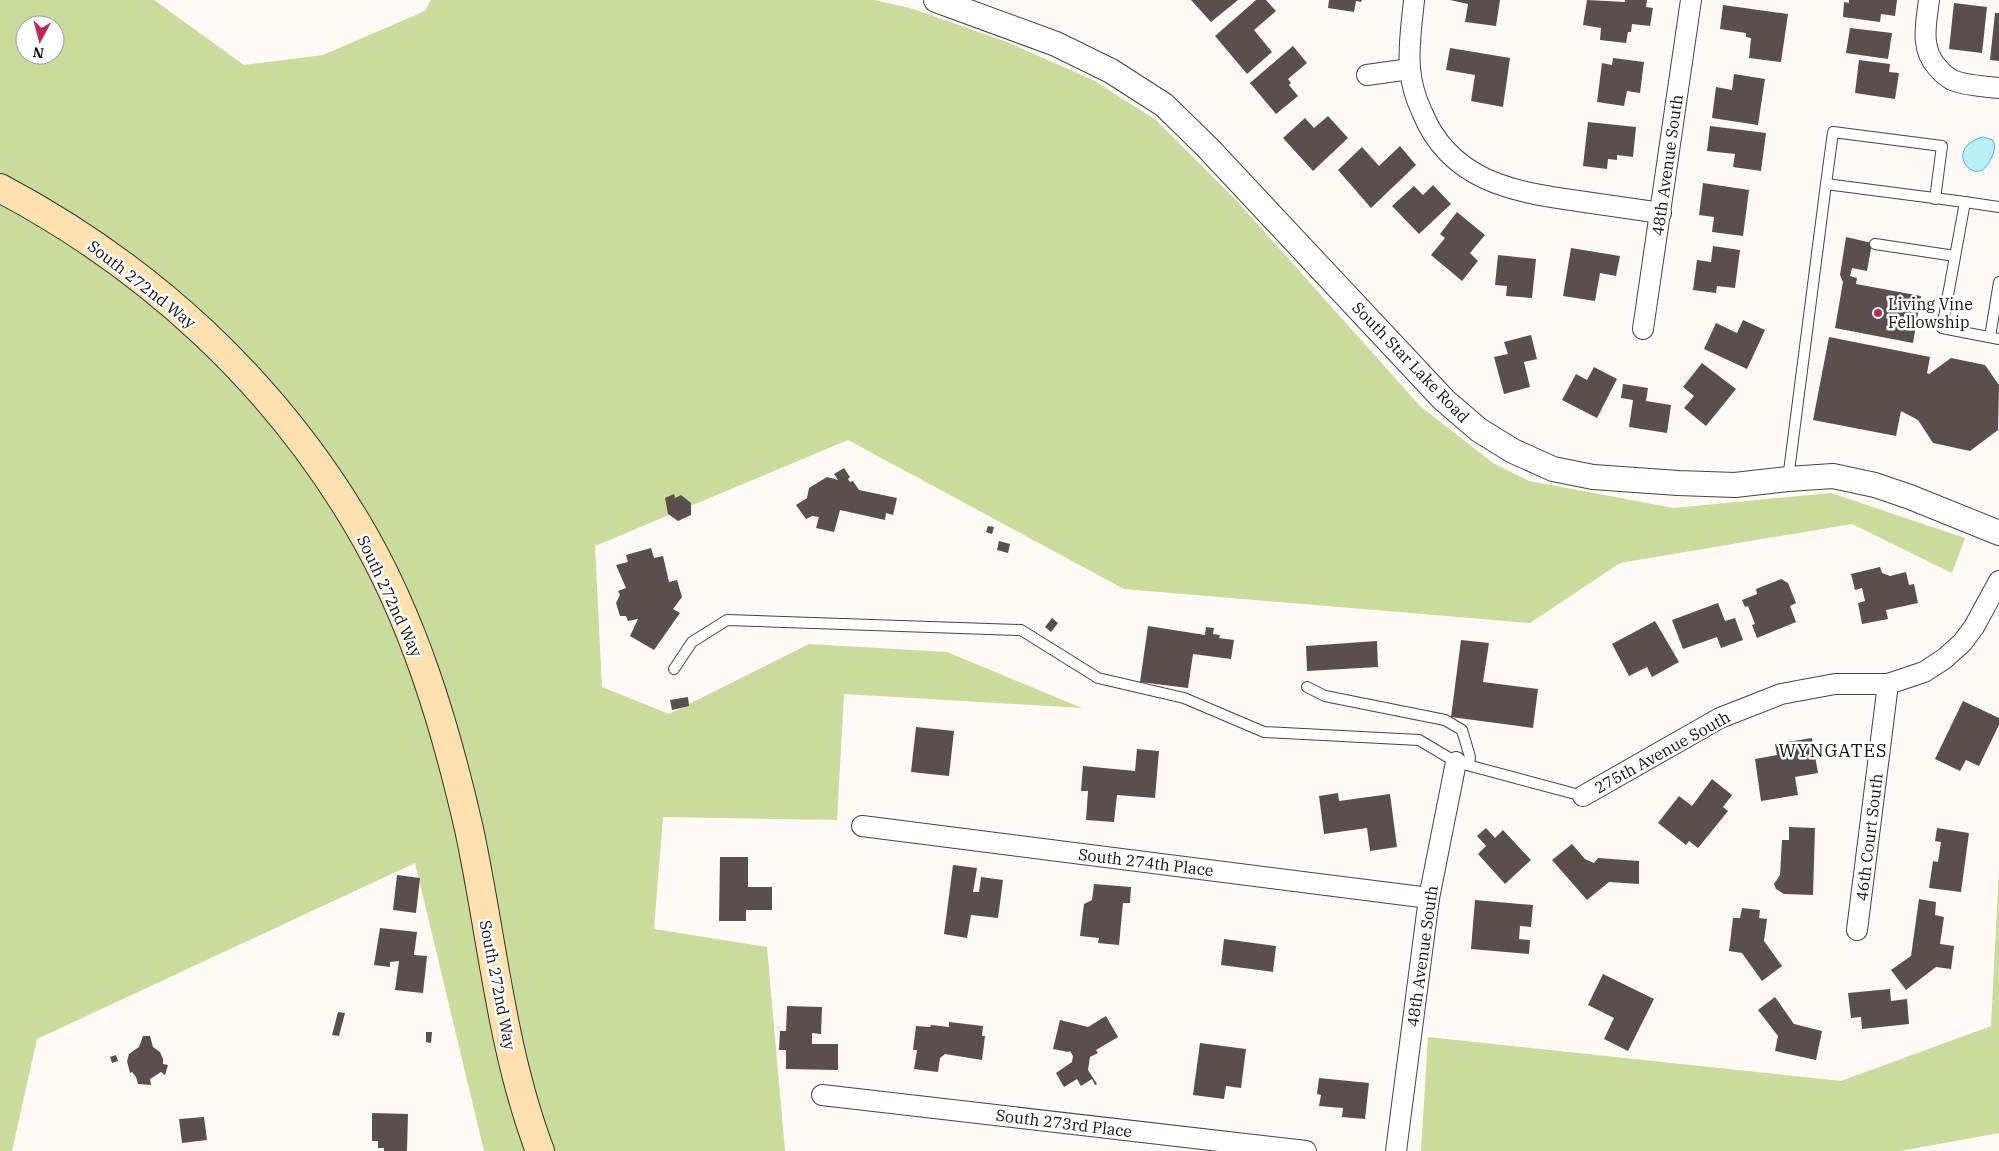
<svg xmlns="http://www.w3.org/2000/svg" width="1999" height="1151" font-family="'IBM Plex Serif',serif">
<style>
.forest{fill:#cadc9c;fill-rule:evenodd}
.water{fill:#b9f0f7;stroke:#3fbccf}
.building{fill:#5a4f4d}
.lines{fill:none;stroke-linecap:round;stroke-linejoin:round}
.service-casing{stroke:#444;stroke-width:12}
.minor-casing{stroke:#444;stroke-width:22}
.tertiary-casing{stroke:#444;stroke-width:26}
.secondary-casing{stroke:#333;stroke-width:30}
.service{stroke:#fff;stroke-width:10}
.minor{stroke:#fff;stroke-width:20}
.tertiary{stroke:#fff;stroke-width:24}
.secondary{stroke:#ffe1b0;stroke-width:28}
.poi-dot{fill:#c42657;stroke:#fff;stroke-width:2}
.labels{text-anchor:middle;stroke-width:5;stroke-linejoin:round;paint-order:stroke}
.street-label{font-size:16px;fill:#111;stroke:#fff}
.poi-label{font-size:16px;fill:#111;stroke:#fff;text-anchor:start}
.neighbourhood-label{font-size:18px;letter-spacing:1px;fill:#111;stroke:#fff}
</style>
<rect width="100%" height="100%" fill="#fffaf5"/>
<g class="forest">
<path d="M0,0H154L244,65L323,55L425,11L431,0H874L910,8L1007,42L1093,80L1156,120L1236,200L1420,406L1493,463L1529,481L1674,508L1831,493L1965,538L1952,573L1852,524L1620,563L1530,623L1124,589L848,440L595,546L602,687L669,714L809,644L947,652L1082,708L844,694L837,820L663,817L654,929L767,947L785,1151H484L415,863L37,1039L12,1151H0ZM25,25H55V55H25Z"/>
<polygon points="1999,867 1999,1133 1900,1151 1421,1151 1428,1037 1841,1081 1991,1026"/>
</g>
<path class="water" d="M1983,137L1993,140C1996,147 1994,152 1991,159C1988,163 1985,170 1980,171C1965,175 1949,146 1983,137Z"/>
<g class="building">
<polygon points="1191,0 1238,0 1211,22"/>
<polygon points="1256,0 1266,0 1276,11 1254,30 1272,52 1247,74 1215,36"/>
<polygon points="1329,0 1362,0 1361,2 1356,1 1354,12 1328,8"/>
<polygon points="1450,0 1500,0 1496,26 1465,22 1468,4"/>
<polygon points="1587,0 1625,2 1625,0 1647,0 1646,7 1653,8 1650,26 1632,24 1631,32 1628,32 1626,43 1600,40 1601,28 1583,25"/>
<polygon points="1849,0 1897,0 1895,16 1881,14 1880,22 1843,17 1844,2 1849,3"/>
<polygon points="1954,3 1987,7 1982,53 1949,49"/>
<polygon points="1723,5 1788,14 1781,62 1749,58 1751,38 1746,37 1746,33 1720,29"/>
<polygon points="1995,13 1999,13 1999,61 1990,60"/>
<polygon points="1850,28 1892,33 1888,59 1846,53"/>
<polygon points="1293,46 1307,63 1288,79 1291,83 1289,85 1298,96 1276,114 1250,83"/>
<polygon points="1450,48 1510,58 1503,107 1471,101 1475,75 1446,70"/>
<polygon points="1613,58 1644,62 1640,93 1627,91 1624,106 1597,102 1602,63 1612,65"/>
<polygon points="1859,60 1890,64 1889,72 1899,73 1895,99 1855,93"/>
<polygon points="1734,74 1765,79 1758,125 1712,118 1716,87 1732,90"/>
<polygon points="1328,116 1348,138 1313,171 1283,138 1305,118 1314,128"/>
<polygon points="1588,122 1636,127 1633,157 1617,155 1617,160 1608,159 1607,169 1583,166"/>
<polygon points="1710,126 1766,133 1761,171 1733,167 1735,154 1707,151"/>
<polygon points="1400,146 1416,165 1371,208 1338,170 1362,147 1379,166"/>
<polygon points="1703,183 1749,190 1743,236 1712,232 1714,217 1699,215"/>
<polygon points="1433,185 1451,204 1419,234 1392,206 1414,186 1423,195"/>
<polygon points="1457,212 1485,235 1470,253 1478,261 1462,281 1431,255 1445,238 1440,234"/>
<polygon points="1846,237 1872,243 1867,271 1852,268 1850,276 1857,278 1856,284 1921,296 1913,343 1835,328 1843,282 1840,275"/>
<polygon points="1713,246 1740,250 1735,288 1717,286 1716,293 1693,290 1697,260 1711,262"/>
<polygon points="1571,248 1620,256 1616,276 1600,273 1595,301 1563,296"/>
<polygon points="1498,255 1536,259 1532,298 1506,296 1507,286 1495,285"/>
<polygon points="1743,320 1765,330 1747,369 1704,349 1716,323 1737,333"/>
<polygon points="1531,335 1537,359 1524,362 1530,387 1504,394 1494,357 1508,354 1504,342"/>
<polygon points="1829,337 1930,357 1927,373 1929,374 1951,358 1985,365 1999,385 1998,430 1970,451 1933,443 1918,420 1901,411 1896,436 1813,420"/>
<polygon points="1702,363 1736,389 1706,426 1684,408 1694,396 1683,387"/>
<polygon points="1594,367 1617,379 1597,418 1562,400 1576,374 1587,380"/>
<polygon points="1623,384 1648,388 1646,401 1671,405 1667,433 1629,427 1633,400 1621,398"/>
<polygon points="844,468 850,477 848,479 850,482 853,481 859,490 897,498 893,515 886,513 885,520 840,510 834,532 816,528 819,517 812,516 806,519 796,505 807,498 809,488 827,477 838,480 834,474"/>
<polygon points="674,494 675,498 681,495 691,503 691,515 678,521 668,514 665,498"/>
<polygon points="988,526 994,527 992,534 986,532"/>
<polygon points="999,541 1010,544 1008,553 997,550"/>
<polygon points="651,548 654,558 663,556 669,582 677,580 682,597 673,609 680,613 654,650 630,636 638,619 628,621 626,616 620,616 616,603 620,595 618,591 626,588 616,565 628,562 626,555"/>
<polygon points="1880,567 1882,573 1890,576 1906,572 1909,585 1914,584 1918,603 1886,610 1888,619 1862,624 1858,603 1865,601 1862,588 1855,590 1851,574"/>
<polygon points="1781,579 1788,583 1796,603 1790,606 1796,622 1757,638 1752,625 1755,624 1748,606 1745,607 1742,600 1757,594 1756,589"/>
<polygon points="1718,603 1725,621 1735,618 1743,640 1721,648 1717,637 1683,649 1672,620"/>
<polygon points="1052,618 1058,623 1051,632 1045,627"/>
<polygon points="1655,621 1679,662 1652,677 1647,667 1629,676 1612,644"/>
<polygon points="1148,626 1205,635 1206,627 1214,628 1213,634 1220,635 1219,638 1234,640 1231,659 1193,654 1188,688 1140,682"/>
<polygon points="1461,640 1489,643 1483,682 1538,689 1533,728 1451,717"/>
<polygon points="1377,641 1378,667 1307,671 1306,646"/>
<polygon points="688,697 689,706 672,710 670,700"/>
<polygon points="1963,701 1999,718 1999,725 1979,766 1966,760 1960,771 1935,759"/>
<polygon points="916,727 954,731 949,776 911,772"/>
<polygon points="1812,738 1818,773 1795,777 1798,795 1761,801 1755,759 1777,755 1775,744"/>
<polygon points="1137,749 1159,751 1155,798 1117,795 1114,822 1086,820 1088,791 1081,791 1083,766 1135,771"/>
<polygon points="1712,779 1732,795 1723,807 1728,811 1698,848 1689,841 1686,845 1658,823 1679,796 1692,806"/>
<polygon points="1338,793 1339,801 1390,794 1397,847 1370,851 1367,828 1324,834 1319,796"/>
<polygon points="1789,827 1815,828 1813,895 1784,894 1776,889 1774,884 1780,875 1782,840 1789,840"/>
<polygon points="1486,828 1495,838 1503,830 1531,860 1505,884 1478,854 1486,846 1477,836"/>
<polygon points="1937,828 1969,833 1961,892 1929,888 1933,861 1938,862 1941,842 1935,841"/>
<polygon points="1572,844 1585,859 1594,863 1598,858 1639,861 1639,884 1609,882 1587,900 1552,860"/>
<polygon points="720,857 748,857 748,887 772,887 772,910 746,910 746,921 719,921"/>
<polygon points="953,865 977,868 973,892 979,892 981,877 1003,880 998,918 971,915 967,938 944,934"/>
<polygon points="397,875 420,878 416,913 393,910"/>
<polygon points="1094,884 1131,887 1130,903 1123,903 1119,945 1098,943 1099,938 1080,936 1084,904 1092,900"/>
<polygon points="1919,899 1936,902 1935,915 1944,917 1940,944 1954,946 1951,969 1936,967 1906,990 1891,970 1911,956"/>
<polygon points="1475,900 1533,905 1531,927 1520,926 1519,939 1530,940 1529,954 1471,949"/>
<polygon points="1742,908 1760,910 1759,918 1767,919 1764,941 1782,966 1762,981 1742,953 1729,951 1733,918 1740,918"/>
<polygon points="380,928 417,932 414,955 427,956 423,993 395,990 399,961 390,962 390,967 374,965"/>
<polygon points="1224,939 1276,946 1273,972 1221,965"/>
<polygon points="1603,974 1654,999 1628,1051 1604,1039 1614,1018 1588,1005"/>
<polygon points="1890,989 1891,1001 1907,999 1909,1024 1862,1029 1861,1017 1851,1018 1848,993"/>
<polygon points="1775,997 1794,1024 1822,1031 1816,1060 1775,1051 1778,1036 1758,1010"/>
<polygon points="787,1006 822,1007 821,1034 812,1033 812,1044 838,1044 838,1070 786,1069 786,1050 779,1050 780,1031 786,1031"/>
<polygon points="338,1012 345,1013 339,1036 332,1035"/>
<polygon points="1106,1016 1118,1037 1096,1050 1098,1053 1090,1057 1088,1070 1097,1084 1095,1085 1092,1079 1081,1086 1077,1079 1064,1087 1056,1073 1072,1062 1073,1056 1070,1051 1068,1052 1053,1049 1060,1020 1088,1027"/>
<polygon points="949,1022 983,1026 982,1036 985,1036 982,1060 945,1054 940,1058 938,1072 914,1069 917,1050 913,1050 916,1026 930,1027 931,1025 949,1027"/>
<polygon points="426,1032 432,1032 431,1043 426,1042"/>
<polygon points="143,1036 150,1036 153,1047 160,1052 163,1059 163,1064 168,1065 165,1075 161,1072 150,1079 151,1085 138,1084 136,1077 132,1072 130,1073 127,1061 129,1054 139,1047"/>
<polygon points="1200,1043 1246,1049 1241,1088 1226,1086 1224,1099 1193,1095"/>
<polygon points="116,1055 118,1061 112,1063 110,1057"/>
<polygon points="1319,1078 1369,1083 1365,1119 1342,1117 1343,1108 1319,1106 1321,1095 1317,1094"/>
<polygon points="372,1113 408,1114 407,1151 384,1151 384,1148 378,1148 378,1141 372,1141"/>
<polygon points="204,1117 207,1140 182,1143 179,1119"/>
</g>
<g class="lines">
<defs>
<g id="service">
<polyline points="1826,184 1833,132 1942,146 1935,199"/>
<polyline points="1999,207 1965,202 1942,328 1999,339"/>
<polyline points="1875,244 1955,256"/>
<polyline points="1990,337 1999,282"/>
<polyline points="1788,479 1826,184 1965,202"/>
<polyline points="674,669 692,642 727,620 1021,630 1098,678 1184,698 1264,732 1419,740 1456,762 1583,796"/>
<polyline points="1307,687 1325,696 1445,720 1462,730 1470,757 1469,765"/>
</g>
<g id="minor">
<path d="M1414,0C1412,22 1408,46 1410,68C1411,83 1416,99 1422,112C1450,181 1513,192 1578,201C1606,205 1633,209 1661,213"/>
<path d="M1929,0C1926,24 1920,48 1937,67C1941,72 1947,77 1952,80C1966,86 1984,86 1999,88"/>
<polyline points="1367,75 1410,69"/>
<polyline points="1643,329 1691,0"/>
<polyline points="1583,796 1720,718 1781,694 1835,684 1888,684 1924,672 1944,659 1962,643 1974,627 1999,581"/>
<polyline points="862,826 1429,898"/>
<polyline points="1857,930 1888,684"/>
<polyline points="822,1095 1306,1151"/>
<polyline points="1396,1151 1429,898 1456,762"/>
</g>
<polyline id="tertiary" points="936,0 1056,44 1111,71 1164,105 1207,147 1444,400 1479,430 1513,451 1553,469 1593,477 1678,483 1735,485 1788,479 1833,476 1875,485 1910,497 1999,533"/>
<path id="secondary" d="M0,188C149,267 272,380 358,525C413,618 445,724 469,829C492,936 501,1048 540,1151"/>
</defs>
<use href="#service" class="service-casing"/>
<use href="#minor" class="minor-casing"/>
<use href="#tertiary" class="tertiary-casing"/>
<use href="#secondary" class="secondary-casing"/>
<use href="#service" class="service"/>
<use href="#minor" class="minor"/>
<use href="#tertiary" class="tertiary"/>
<use href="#secondary" class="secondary"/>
</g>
<circle class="poi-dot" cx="1878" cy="313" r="5"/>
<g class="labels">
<g class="street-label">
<text transform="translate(1667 165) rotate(-82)" y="6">48th Avenue South</text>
<text transform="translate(142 284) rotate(38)" y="6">South 272nd Way</text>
<text transform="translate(1411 362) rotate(46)" y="6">South Star Lake Road</text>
<text transform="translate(390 596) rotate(65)" y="6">South 272nd Way</text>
<text transform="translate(1662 752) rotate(-29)" y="6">275th Avenue South</text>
<text transform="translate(1869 837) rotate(-83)" y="6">46th Court South</text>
<text transform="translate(1146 862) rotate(7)" y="6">South 274th Place</text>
<text transform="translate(1422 956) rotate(-82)" y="6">48th Avenue South</text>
<text transform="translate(498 985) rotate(79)" y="6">South 272nd Way</text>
<text transform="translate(1064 1123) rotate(7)" y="6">South 273rd Place</text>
</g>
<g class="poi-label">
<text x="1888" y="310">Living Vine<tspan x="1888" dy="18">Fellowship</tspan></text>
</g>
<g class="neighbourhood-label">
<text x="1833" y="757">WYNGATES</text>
</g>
</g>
<g transform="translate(40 40) rotate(187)"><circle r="24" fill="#ffffff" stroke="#a0a0a0"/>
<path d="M0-4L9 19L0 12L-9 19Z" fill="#c42657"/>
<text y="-8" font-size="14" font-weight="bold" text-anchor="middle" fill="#111111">N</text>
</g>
</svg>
